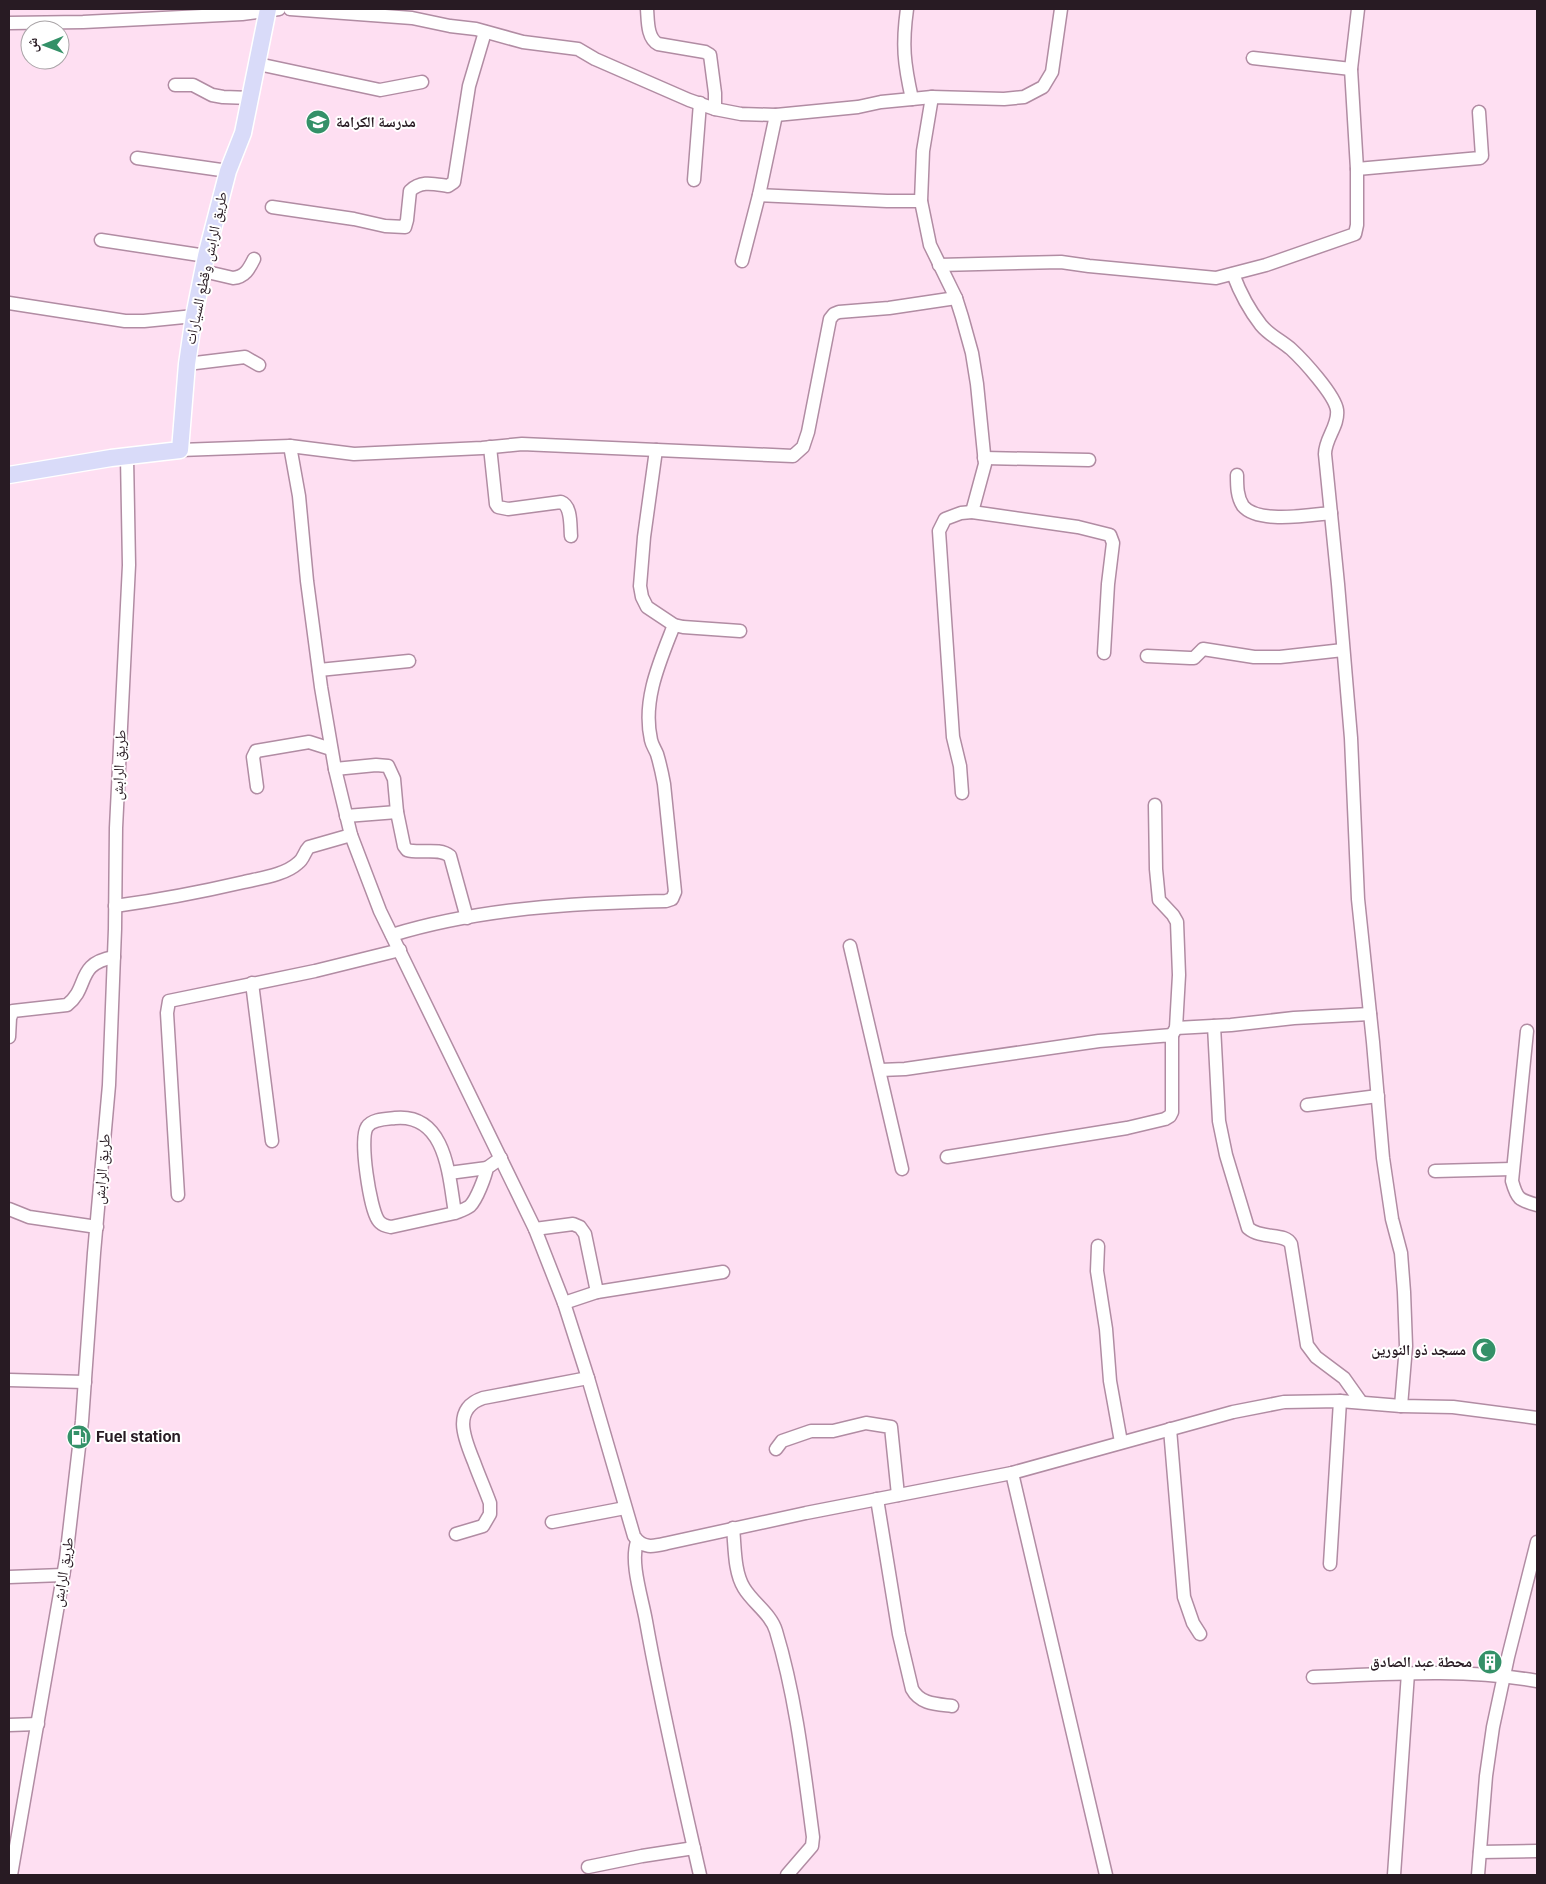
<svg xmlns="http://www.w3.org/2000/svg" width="1546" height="1884" font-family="Inter,'Noto Naskh Arabic',sans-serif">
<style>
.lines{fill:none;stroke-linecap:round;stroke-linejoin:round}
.minor-casing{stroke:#b18ca3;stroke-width:15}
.major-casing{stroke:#fff;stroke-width:19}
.minor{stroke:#fff;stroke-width:12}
.major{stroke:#d9dbf9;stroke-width:16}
.labels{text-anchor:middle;stroke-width:4;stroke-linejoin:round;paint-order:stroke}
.poi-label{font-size:15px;font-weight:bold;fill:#281b23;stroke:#fff;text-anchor:start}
.street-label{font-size:15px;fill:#281b23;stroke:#fff}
</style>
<rect width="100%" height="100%" fill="#fedff2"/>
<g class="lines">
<defs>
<g id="minor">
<polyline points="290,9 412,18 450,26 476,29 523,42 578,49 595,59 689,100 715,109 741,114 776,115 858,107 881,102 912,99 932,97 1004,99 1024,97 1043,87 1052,72 1061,9"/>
<path d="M647,9C648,21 647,38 658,44L705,52L710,55L715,93V109"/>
<path d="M907,9C902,45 904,63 912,99"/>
<polyline points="9,23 83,22 242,14 279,9"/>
<polyline points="1253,58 1351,69"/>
<polyline points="258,64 380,90 422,82"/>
<polyline points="175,85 193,85 212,95 223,97 251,98"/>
<polyline points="932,97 923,151 921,201 930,245 956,298 962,317 972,353 977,384 985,464 972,512 1078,527 1110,535 1113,543 1108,584 1104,653"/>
<polyline points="137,158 228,171"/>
<polyline points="1357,169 1480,158 1482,156 1479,112"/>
<polyline points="694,180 700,103"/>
<polyline points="759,195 887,201 921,201"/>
<path d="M272,207L354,219L385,226L405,227L407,220L410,191C421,180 434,184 448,186L454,182L469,86L485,32"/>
<polyline points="101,240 206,256"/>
<polyline points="742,261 759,195 776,115"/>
<polyline points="939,265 1061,262 1089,266 1216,278 1266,265 1355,234 1357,225 1357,169 1351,69 1358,9"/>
<path d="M203,271L233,278C245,277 249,269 254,259"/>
<path d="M1233,274C1239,290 1250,311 1261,325C1269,335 1282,341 1291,349C1303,360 1335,395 1337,410C1339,426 1325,438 1325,454L1338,584L1351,738L1358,899L1373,1042L1383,1158L1392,1219L1401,1253L1404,1292L1406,1346L1401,1406"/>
<polyline points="9,303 125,321 144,321 194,316"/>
<polyline points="187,364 245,357 259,365"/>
<polyline points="290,446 354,454 482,448 522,444 793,456 803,447 808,432 830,319 834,314 839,312 889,308 956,298"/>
<path d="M490,447L496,504L498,507L508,509L561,502C572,506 570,526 571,536"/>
<path d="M180,450L290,446L299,496L307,581L321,687L335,769L351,835L380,911L535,1229L564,1303L588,1378L634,1536C643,1550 655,1546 668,1543L806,1513L1012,1473L1233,1412L1284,1402L1340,1401L1401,1406L1453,1407L1537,1418"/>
<polyline points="656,450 644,537 640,586 642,597 647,607 674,625 683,627 740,631"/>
<polyline points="984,458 1089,460"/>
<path d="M1237,475C1237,486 1237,497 1243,506C1258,524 1310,515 1331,513"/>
<polyline points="1147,656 1190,658 1194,658 1203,649 1254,657 1280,657 1343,650"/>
<polyline points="319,670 409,661"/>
<path d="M335,769L376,765L388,766L394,779L397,812L404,846L407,850C420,854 439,847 450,856L467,918"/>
<polyline points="257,787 253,757 256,751 309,742 331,749"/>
<polyline points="962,793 960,766 953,737 939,531 945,519 961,513 972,512"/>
<polyline points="1155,805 1156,869 1159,900 1173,915 1177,922 1179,975 1176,1028 1172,1035"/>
<polyline points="346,816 397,812"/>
<path d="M115,906C159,900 201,892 244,882C261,878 285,875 298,863C304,859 304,852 309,847L351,835"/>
<path d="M392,935C480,908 574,903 666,901L672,899L675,892L664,784C662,773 660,764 657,754C655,749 652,745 651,740C642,700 660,661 674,625"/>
<polyline points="850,946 902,1169"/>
<polyline points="252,983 272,1141"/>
<path d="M1214,1026L1219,1121L1226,1155L1248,1228C1262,1240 1285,1232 1291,1244L1307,1345L1316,1357L1344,1378L1361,1402"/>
<polyline points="1176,1028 1231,1025 1294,1018 1370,1014"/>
<path d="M1527,1031L1512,1181C1517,1199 1519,1200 1537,1205"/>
<path d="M9,1037L10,1018L13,1011L67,1005C90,987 75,964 114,957"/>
<polyline points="880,1070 905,1069 1099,1041 1172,1035 1172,1112 1170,1116 1165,1119 1127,1128 947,1157"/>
<polyline points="1307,1105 1378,1096"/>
<polyline points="1435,1171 1512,1169"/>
<polyline points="449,1173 487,1168"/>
<polyline points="178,1195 167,1013 169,1001 315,971 400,950"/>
<polyline points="9,1209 29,1217 97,1227"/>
<path d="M455,1213C449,1178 447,1113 395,1118C386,1119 372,1119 367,1127C359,1139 370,1208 378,1220C381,1225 386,1226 391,1227L455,1213C460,1211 466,1209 470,1206C477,1199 485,1177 487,1168L501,1158"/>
<polyline points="535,1229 573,1224 580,1227 585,1234 597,1292 723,1272"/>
<polyline points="1098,1246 1097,1271 1106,1329 1110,1381 1121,1442"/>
<polyline points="564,1303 597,1292"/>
<polyline points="9,1380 85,1382"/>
<polyline points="1170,1429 1184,1597 1193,1623 1200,1634"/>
<polyline points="776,1449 782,1441 811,1431 833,1431 866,1423 891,1427 898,1495"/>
<polyline points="1012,1473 1106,1875"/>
<path d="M877,1499L899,1634L912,1689C920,1704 936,1704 952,1706"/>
<polyline points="552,1522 625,1508"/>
<path d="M733,1528C735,1547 734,1572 744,1588C753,1603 771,1614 776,1631C796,1697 804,1769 813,1837L812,1846L787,1875"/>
<path d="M456,1534L483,1526L490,1514V1503C485,1489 479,1476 474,1462C465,1440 451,1409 483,1398L588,1378"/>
<path d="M637,1542C630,1563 642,1598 646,1621C661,1706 681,1791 700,1875"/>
<polyline points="1330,1564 1340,1401"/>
<polyline points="9,1577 63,1575"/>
<path d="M1313,1677C1387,1674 1464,1668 1537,1681"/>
<polyline points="9,1725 38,1724"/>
<polyline points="1480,1852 1537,1851"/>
<polyline points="588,1867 642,1856 694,1848"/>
<polyline points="11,1875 66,1559 82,1421 94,1253 109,1085 115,929 116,828 129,565 127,457"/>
<polyline points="1394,1875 1408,1673"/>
<polyline points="1478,1875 1486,1776 1493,1727 1508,1657 1537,1542"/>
</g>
<polyline id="major" points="9,475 111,458 180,450 187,364 194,316 206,256 228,171 243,133 268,9"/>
</defs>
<use href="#minor" class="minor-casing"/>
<use href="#major" class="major-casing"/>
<use href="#minor" class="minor"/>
<use href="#major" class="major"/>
</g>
<defs>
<symbol id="school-disc" viewBox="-11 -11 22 22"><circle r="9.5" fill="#349168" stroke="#fff"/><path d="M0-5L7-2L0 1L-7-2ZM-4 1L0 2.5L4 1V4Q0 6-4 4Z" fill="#fff"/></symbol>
<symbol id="mosque-disc" viewBox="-11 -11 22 22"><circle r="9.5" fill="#349168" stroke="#fff"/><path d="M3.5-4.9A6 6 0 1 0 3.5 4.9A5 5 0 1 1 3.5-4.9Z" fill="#fff"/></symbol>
<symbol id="fuel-disc" viewBox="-11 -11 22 22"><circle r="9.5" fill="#349168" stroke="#fff"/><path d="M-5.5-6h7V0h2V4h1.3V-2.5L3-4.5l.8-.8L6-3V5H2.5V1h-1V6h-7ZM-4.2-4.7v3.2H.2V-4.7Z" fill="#fff"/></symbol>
<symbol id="building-disc" viewBox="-11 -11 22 22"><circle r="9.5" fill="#349168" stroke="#fff"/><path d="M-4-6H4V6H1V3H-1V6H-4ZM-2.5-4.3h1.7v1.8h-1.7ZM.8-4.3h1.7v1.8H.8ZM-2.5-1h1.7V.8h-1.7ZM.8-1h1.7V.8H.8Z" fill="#fff"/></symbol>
</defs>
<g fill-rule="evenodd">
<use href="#school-disc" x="304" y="108" width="28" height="28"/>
<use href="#mosque-disc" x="1470" y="1336" width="28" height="28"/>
<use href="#fuel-disc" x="65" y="1423" width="28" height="28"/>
<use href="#building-disc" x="1476" y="1648" width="28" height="28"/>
</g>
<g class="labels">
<g class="poi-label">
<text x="336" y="127">مدرسة الكرامة</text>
<text x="1466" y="1355" text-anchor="end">مسجد ذو النورين</text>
<text x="96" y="1442">Fuel station</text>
<text x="1472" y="1667" text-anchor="end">محطة عبد الصادق</text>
</g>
<g class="street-label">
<text transform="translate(206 268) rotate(-78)" y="5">طريق الرابش وقطع السيارات</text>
<text transform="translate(119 765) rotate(-87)" y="5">طريق الرابش</text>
<text transform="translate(102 1169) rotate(-85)" y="5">طريق الرابش</text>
<text transform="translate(63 1572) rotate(-81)" y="5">طريق الرابش</text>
</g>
</g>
<rect width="1546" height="1884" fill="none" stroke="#281b23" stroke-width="20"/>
<g transform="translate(45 45) rotate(269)"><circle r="24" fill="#ffffff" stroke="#a9a4a7"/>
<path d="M0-4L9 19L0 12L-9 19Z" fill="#349168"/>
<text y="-8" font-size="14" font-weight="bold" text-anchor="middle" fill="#281b23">ش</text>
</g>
</svg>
